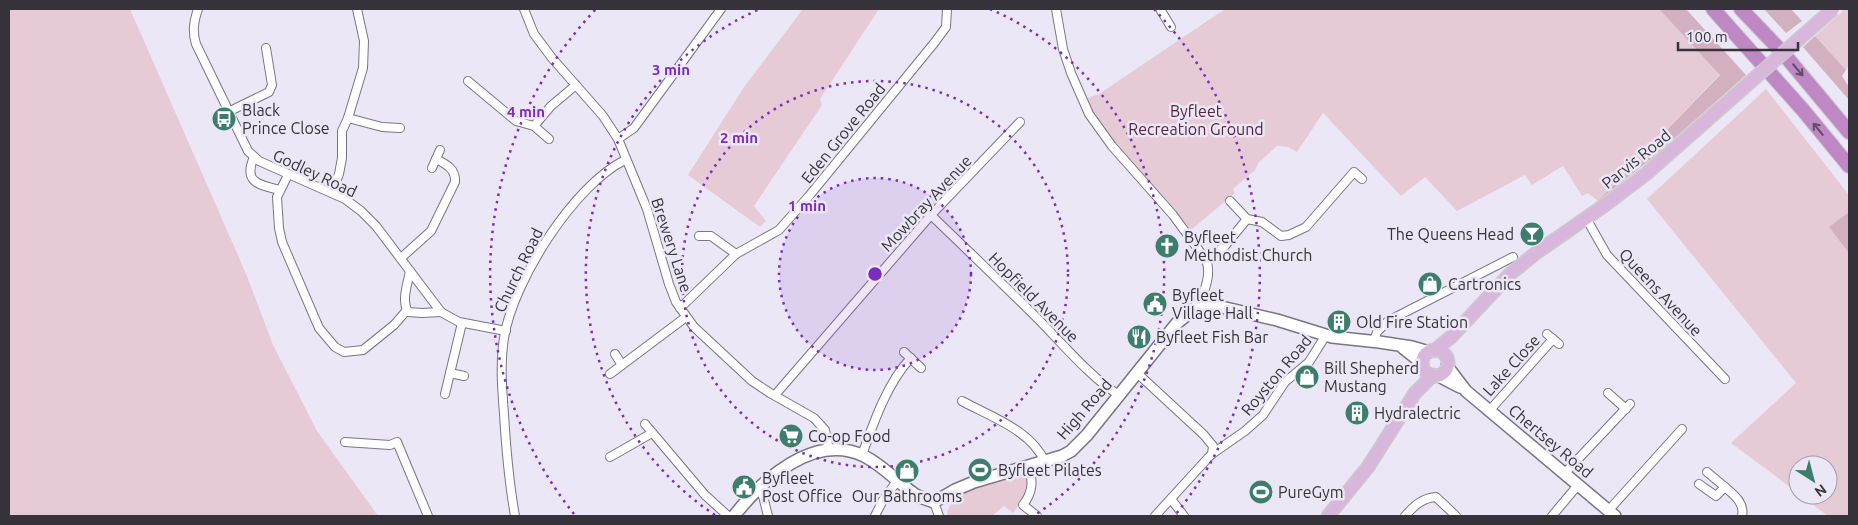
<svg xmlns="http://www.w3.org/2000/svg" width="1858" height="525" font-family="Ubuntu,sans-serif">
<style>
.green{fill:#e6cbd7}
.forest{fill:#d3b0c0}
.lines{fill:none;stroke-linecap:round;stroke-linejoin:round}
.street-casing{stroke:#797683;stroke-width:10}
.secondary-casing{stroke:#797683;stroke-width:14}
.primary-casing{stroke:#cbcacc;stroke-width:15}
.highway-casing{stroke:#cbcacc;stroke-width:16}
.street{stroke:#fff;stroke-width:8}
.secondary{stroke:#fff;stroke-width:11}
.primary{stroke:#d9b7dc;stroke-width:12}
.highway{stroke:#bf87c4;stroke-width:14}
.primary-bridge-casing{stroke:#cbcacc;stroke-width:15;stroke-linecap:butt}
.primary-bridge{stroke:#d9b7dc;stroke-width:12}
.oneway{stroke:#5f4d63}
.ring{fill:none;stroke:#7b2cbf;stroke-width:2.5;stroke-dasharray:2.5 5}
.labels{text-anchor:middle;stroke-width:5;stroke-linejoin:round;paint-order:stroke}
.poi-label{font-size:16px;fill:#36343a;stroke:#ebe7f6;text-anchor:start}
.park-label{font-size:16px;fill:#54263e;stroke:#ebe7f6}
.street-label{font-size:16px;fill:#36343a;stroke:#ebe7f6}
.centre{fill:#7b2cbf;stroke:#ebe7f6;stroke-width:2.5}
.ring-label{font-size:15px;text-anchor:middle;font-weight:bold;fill:#7b2cbf;stroke:#ebe7f6;stroke-width:5;stroke-linejoin:round;paint-order:stroke}
</style>
<rect width="100%" height="100%" fill="#ebe7f6"/>
<g class="green">
<polygon points="9,9 130,9 247,276 273,345 317,431 378,516 9,516"/>
<polygon points="803,9 879,9 820,99 822,105 754,206 766,221 760,227 688,175 744,87"/>
<polygon points="1225,9 1659,9 1720,74 1598,201 1588,193 1582,196 1563,166 1532,185 1525,175 1457,211 1425,177 1401,196 1323,113 1297,152 1288,147 1277,146 1259,162 1255,170 1233,189 1235,193 1191,230 1169,203 1106,134 1085,99 1099,94"/>
<polygon points="1845,9 1849,9 1849,65 1846,70 1815,36"/>
<polygon points="1766,89 1849,195 1849,212 1830,227 1849,253 1849,516 1828,516 1800,495 1828,495 1828,465 1798,465 1798,493 1731,443 1796,383 1647,199"/>
<path d="M1021,476L1026,477L1029,482C1027,494 1021,503 1013,513L1004,506L992,516H947C948,488 1000,482 1021,476Z"/>
</g>
<g class="forest">
<polygon points="1659,9 1686,9 1746,75 1651,159 1598,201 1720,75"/>
<polygon points="1764,9 1791,9 1802,21 1786,33"/>
<polygon points="1815,36 1846,70 1842,76 1849,87 1849,100 1803,47"/>
<polygon points="1849,212 1849,253 1829,227"/>
</g>
<g class="lines">
<defs>
<g id="street">
<path d="M198,9C194,21 192,31 196,44L248,151L259,161L345,199L361,211L376,226L441,312L459,322L506,331"/>
<polyline points="524,9 534,34 552,58 603,116 618,139 647,209 669,284 676,302 694,327 752,381 770,393 814,418 825,430 829,450"/>
<path d="M1056,9L1063,49L1071,73L1089,114L1112,146L1173,215L1206,260C1212,274 1204,291 1200,304"/>
<polyline points="1160,9 1171,27"/>
<polyline points="468,81 516,121 534,126 549,139"/>
<polyline points="228,112 269,92 272,85 266,48"/>
<polyline points="348,118 382,127 400,128"/>
<polyline points="534,126 551,106 576,85"/>
<polyline points="618,139 634,128 721,9"/>
<path d="M254,157C243,182 258,185 280,190"/>
<polyline points="432,168 440,150"/>
<polyline points="288,175 277,197 279,228 282,242 319,328 335,347 344,352 363,350 394,325 407,310"/>
<polyline points="332,192 339,174 342,158 342,131 348,118 363,68 364,41 357,9"/>
<polyline points="1230,201 1247,219 1262,222 1281,236 1289,235 1306,227 1354,172 1362,179"/>
<path d="M931,215C967,250 1003,284 1038,319C1061,342 1092,379 1119,395"/>
<polyline points="1586,218 1607,255 1725,379"/>
<polyline points="699,236 711,236 736,254"/>
<path d="M401,258L431,231L455,182C456,169 446,164 436,159"/>
<polyline points="1206,260 1224,247 1247,219"/>
<path d="M410,271C408,283 401,300 408,312L422,313L441,312"/>
<polyline points="680,308 736,254 779,230 809,196 935,42 946,27 947,9"/>
<polyline points="1547,334 1559,344"/>
<polyline points="1374,341 1377,332 1388,321 1513,257"/>
<polyline points="904,352 921,368"/>
<polyline points="615,354 622,365"/>
<polyline points="1136,372 1204,435 1213,446 1212,454 1208,458 1155,516"/>
<polyline points="450,373 464,376"/>
<polyline points="610,374 686,317"/>
<polyline points="1608,393 1626,409"/>
<polyline points="445,394 462,323"/>
<polyline points="775,395 931,215 1020,122"/>
<path d="M962,401C991,417 1031,430 1045,462"/>
<polyline points="1490,410 1553,339"/>
<polyline points="645,424 705,495 728,516"/>
<polyline points="345,442 390,445 397,442 428,516"/>
<polyline points="1212,454 1245,431 1263,415 1285,382 1309,362 1326,335"/>
<path d="M862,455C873,424 888,381 911,358"/>
<polyline points="610,457 652,433"/>
<path d="M1029,466C1033,482 1033,492 1023,505L1037,516"/>
<polyline points="1707,472 1725,487"/>
<polyline points="1564,474 1630,404"/>
<path d="M1699,484L1716,496L1725,487C1734,495 1745,503 1742,516"/>
<polyline points="758,489 763,496 768,516"/>
<polyline points="1171,499 1184,516"/>
<polyline points="934,502 939,516"/>
<polyline points="1608,511 1682,429"/>
<path d="M515,516C509,482 506,448 504,414C502,389 500,363 504,338C513,281 574,185 625,160"/>
<polyline points="875,516 883,500 898,480"/>
<path d="M1405,516C1414,506 1422,498 1436,497L1456,516"/>
<polyline points="1552,516 1578,485"/>
</g>
<g id="secondary">
<polyline points="1403,348 1422,363"/>
<polyline points="1447,366 1466,391 1615,516"/>
<polyline points="1437,375 1460,387"/>
<path d="M734,516C762,480 814,432 864,456C884,466 898,483 916,495C922,498 928,500 934,502L955,490L974,482L1062,456L1071,451L1087,435L1177,323L1200,304L1213,305L1277,320L1332,337L1379,342L1412,347L1429,352"/>
</g>
<g id="primary">
<polyline points="1435,350 1451,337 1510,274 1536,253 1605,205 1647,173 1723,106"/>
<circle cx="1435" cy="363" r="13"/>
<polyline points="1328,516 1368,467 1415,393 1433,375"/>
</g>
<g id="highway">
<polyline points="1713,9 1803,110 1849,166"/>
<polyline points="1741,9 1783,53 1849,132"/>
</g>
</defs>
<use href="#street" class="street-casing"/>
<use href="#secondary" class="secondary-casing"/>
<use href="#primary" class="primary-casing"/>
<use href="#highway" class="highway-casing"/>
<use href="#street" class="street"/>
<use href="#secondary" class="secondary"/>
<use href="#primary" class="primary"/>
<use href="#highway" class="highway"/>
<defs>
<polyline id="primary-bridge" points="1723,106 1833,9"/>
</defs>
<use href="#primary-bridge" class="primary-bridge-casing"/>
<use href="#primary-bridge" class="primary-bridge"/>
</g>
<defs><path id="oneway-shaft" d="M-6 0H5M1.5-3L5.5 0L1.5 3" fill="none" stroke-width="1.6" stroke-linecap="round" stroke-linejoin="round" transform="scale(1.25)"/></defs>
<g class="oneway">
<use href="#oneway-shaft" transform="translate(1798 70) rotate(50)"/>
<use href="#oneway-shaft" transform="translate(1818 129) rotate(-129)"/>
</g>
<circle cx="875" cy="274" r="96" fill="#7b2cbf" fill-opacity=".12"/>
<g class="ring">
<circle cx="875" cy="274" r="96"/>
<circle cx="875" cy="274" r="193"/>
<path d="M715 515A289 289 0 0 1 760 9M990 9A289 289 0 0 1 1035 515"/>
<path d="M574 514A385 385 0 0 1 596 9M1154 9A385 385 0 0 1 1176 514"/>
</g>
<defs>
<symbol id="bus-disc" viewBox="-11 -11 22 22"><circle r="9.5" fill="#3c7d6c" stroke="#ebe7f6"/><path d="M-5-6H5V4H4V6H2V4H-2V6H-4V4H-5ZM-3.5-4V0h7V-4ZM-3.5 1.2v1.5H-2V1.2ZM2 1.2v1.5H3.5V1.2Z" fill="#fff"/></symbol>
<symbol id="bar-disc" viewBox="-11 -11 22 22"><circle r="9.5" fill="#3c7d6c" stroke="#ebe7f6"/><path d="M-6-5H6L.8 .8V4.5H3.5V6h-7V4.5H-.8V.8Z" fill="#fff"/></symbol>
<symbol id="church-disc" viewBox="-11 -11 22 22"><circle r="9.5" fill="#3c7d6c" stroke="#ebe7f6"/><path d="M-1.2-6h2.4v3.5h3.3v2.4h-3.3V6h-2.4V-.1h-3.3v-2.4h3.3Z" fill="#fff"/></symbol>
<symbol id="shop-disc" viewBox="-11 -11 22 22"><circle r="9.5" fill="#3c7d6c" stroke="#ebe7f6"/><path d="M-5-2.5h2.3a2.7 3.5 0 0 1 5.4 0H5L5.5 6h-11ZM-1.5-2.5h3a1.5 2.3 0 0 0-3 0Z" fill="#fff"/></symbol>
<symbol id="civic-disc" viewBox="-11 -11 22 22"><circle r="9.5" fill="#3c7d6c" stroke="#ebe7f6"/><path d="M-.6-6.5H3V-4.5H.6V-3L4-1V1h2V6H-6V1h2V-1L-.6-3ZM-1.2 2.5V6h2.4V2.5Z" fill="#fff"/></symbol>
<symbol id="building-disc" viewBox="-11 -11 22 22"><circle r="9.5" fill="#3c7d6c" stroke="#ebe7f6"/><path d="M-4-6H4V6H1V3H-1V6H-4ZM-2.5-4.3h1.7v1.8h-1.7ZM.8-4.3h1.7v1.8H.8ZM-2.5-1h1.7V.8h-1.7ZM.8-1h1.7V.8H.8Z" fill="#fff"/></symbol>
<symbol id="restaurant-disc" viewBox="-11 -11 22 22"><circle r="9.5" fill="#3c7d6c" stroke="#ebe7f6"/><path d="M-5-6h1v4h1v-4h1v4h1v-4h1v5L-1.5 .5V6h-2V.5L-5-1ZM5-6V6H3V1.5H1.5Q1.5-4 5-6Z" fill="#fff"/></symbol>
<symbol id="supermarket-disc" viewBox="-11 -11 22 22"><circle r="9.5" fill="#3c7d6c" stroke="#ebe7f6"/><path d="M-6-5.5h2.5l.6 2H6L4.5 2H-2.5L-4.4-4H-6ZM-1.5 3.2a1.3 1.3 0 1 0 .1 0ZM3 3.2a1.3 1.3 0 1 0 .1 0Z" fill="#fff"/></symbol>
<symbol id="stadium-disc" viewBox="-11 -11 22 22"><circle r="9.5" fill="#3c7d6c" stroke="#ebe7f6"/><path d="M0-5a6.5 5 0 1 0 0 10a6.5 5 0 1 0 0-10ZM-3.5-1.8h7v3.6h-7Z" fill="#fff"/></symbol>
</defs>
<g fill-rule="evenodd">
<use href="#bus-disc" x="210" y="105" width="28" height="28"/>
<use href="#bar-disc" x="1518" y="220" width="28" height="28"/>
<use href="#church-disc" x="1153" y="232" width="28" height="28"/>
<use href="#shop-disc" x="1416" y="270" width="28" height="28"/>
<use href="#civic-disc" x="1141" y="290" width="28" height="28"/>
<use href="#building-disc" x="1325" y="308" width="28" height="28"/>
<use href="#restaurant-disc" x="1125" y="323" width="28" height="28"/>
<use href="#shop-disc" x="1293" y="363" width="28" height="28"/>
<use href="#building-disc" x="1343" y="399" width="28" height="28"/>
<use href="#supermarket-disc" x="777" y="422" width="28" height="28"/>
<use href="#stadium-disc" x="966" y="456" width="28" height="28"/>
<use href="#shop-disc" x="893" y="457" width="28" height="28"/>
<use href="#civic-disc" x="730" y="473" width="28" height="28"/>
<use href="#stadium-disc" x="1247" y="478" width="28" height="28"/>
</g>
<g class="labels">
<g class="poi-label">
<text x="242" y="116">Black<tspan x="242" dy="18">Prince Close</tspan></text>
<text x="1514" y="240" text-anchor="end">The Queens Head</text>
<text x="1184" y="243">Byfleet<tspan x="1184" dy="18">Methodist Church</tspan></text>
<text x="1448" y="290">Cartronics</text>
<text x="1172" y="301">Byfleet<tspan x="1172" dy="18">Village Hall</tspan></text>
<text x="1356" y="328">Old Fire Station</text>
<text x="1156" y="343">Byfleet Fish Bar</text>
<text x="1324" y="374">Bill Shepherd<tspan x="1324" dy="18">Mustang</tspan></text>
<text x="1374" y="419">Hydralectric</text>
<text x="808" y="442">Co-op Food</text>
<text x="998" y="476">Byfleet Pilates</text>
<text x="762" y="484">Byfleet<tspan x="762" dy="18">Post Office</tspan></text>
<text x="1278" y="498">PureGym</text>
<text x="907" y="502" text-anchor="middle">Our Bathrooms</text>
</g>
<g class="park-label">
<text x="1196" y="117">Byfleet<tspan x="1196" dy="18">Recreation Ground</tspan></text>
</g>
<g class="street-label">
<text transform="translate(843 133) rotate(-51)" y="6">Eden Grove Road</text>
<text transform="translate(1636 159) rotate(-39)" y="6">Parvis Road</text>
<text transform="translate(315 173) rotate(25)" y="6">Godley Road</text>
<text transform="translate(926 203) rotate(-47)" y="6">Mowbray Avenue</text>
<text transform="translate(672 245) rotate(72)" y="6">Brewery Lane</text>
<text transform="translate(518 270) rotate(-64)" y="6">Church Road</text>
<text transform="translate(1661 292) rotate(47)" y="6">Queens Avenue</text>
<text transform="translate(1034 297) rotate(45)" y="6">Hopfield Avenue</text>
<text transform="translate(1511 365) rotate(-48)" y="6">Lake Close</text>
<text transform="translate(1276 375) rotate(-50)" y="6">Royston Road</text>
<text transform="translate(1084 409) rotate(-49)" y="6">High Road</text>
<text transform="translate(1551 441) rotate(40)" y="6">Chertsey Road</text>
</g>
</g>
<circle cx="875" cy="274" r="8" class="centre"/>
<g class="ring-label">
<text x="671" y="75">3 min</text>
<text x="526" y="117">4 min</text>
<text x="739" y="143">2 min</text>
<text x="807" y="211">1 min</text>
</g>
<rect width="1858" height="525" fill="none" stroke="#36343a" stroke-width="20"/>
<g transform="translate(1813 480) rotate(144)"><circle r="24" fill="#ebe7f6" stroke="#a39fab"/>
<path d="M0-4L9 19L0 12L-9 19Z" fill="#3c7d6c"/>
<text y="-8" font-size="14" font-weight="bold" text-anchor="middle" fill="#36343a">N</text>
</g>
<path d="M1678 42v8h120v-8" fill="none" stroke="#36343a" stroke-width="2.5"/>
<text x="1686" y="42" font-size="15" fill="#36343a" stroke="#ebe7f6" stroke-width="4" paint-order="stroke">100 m</text>
</svg>
